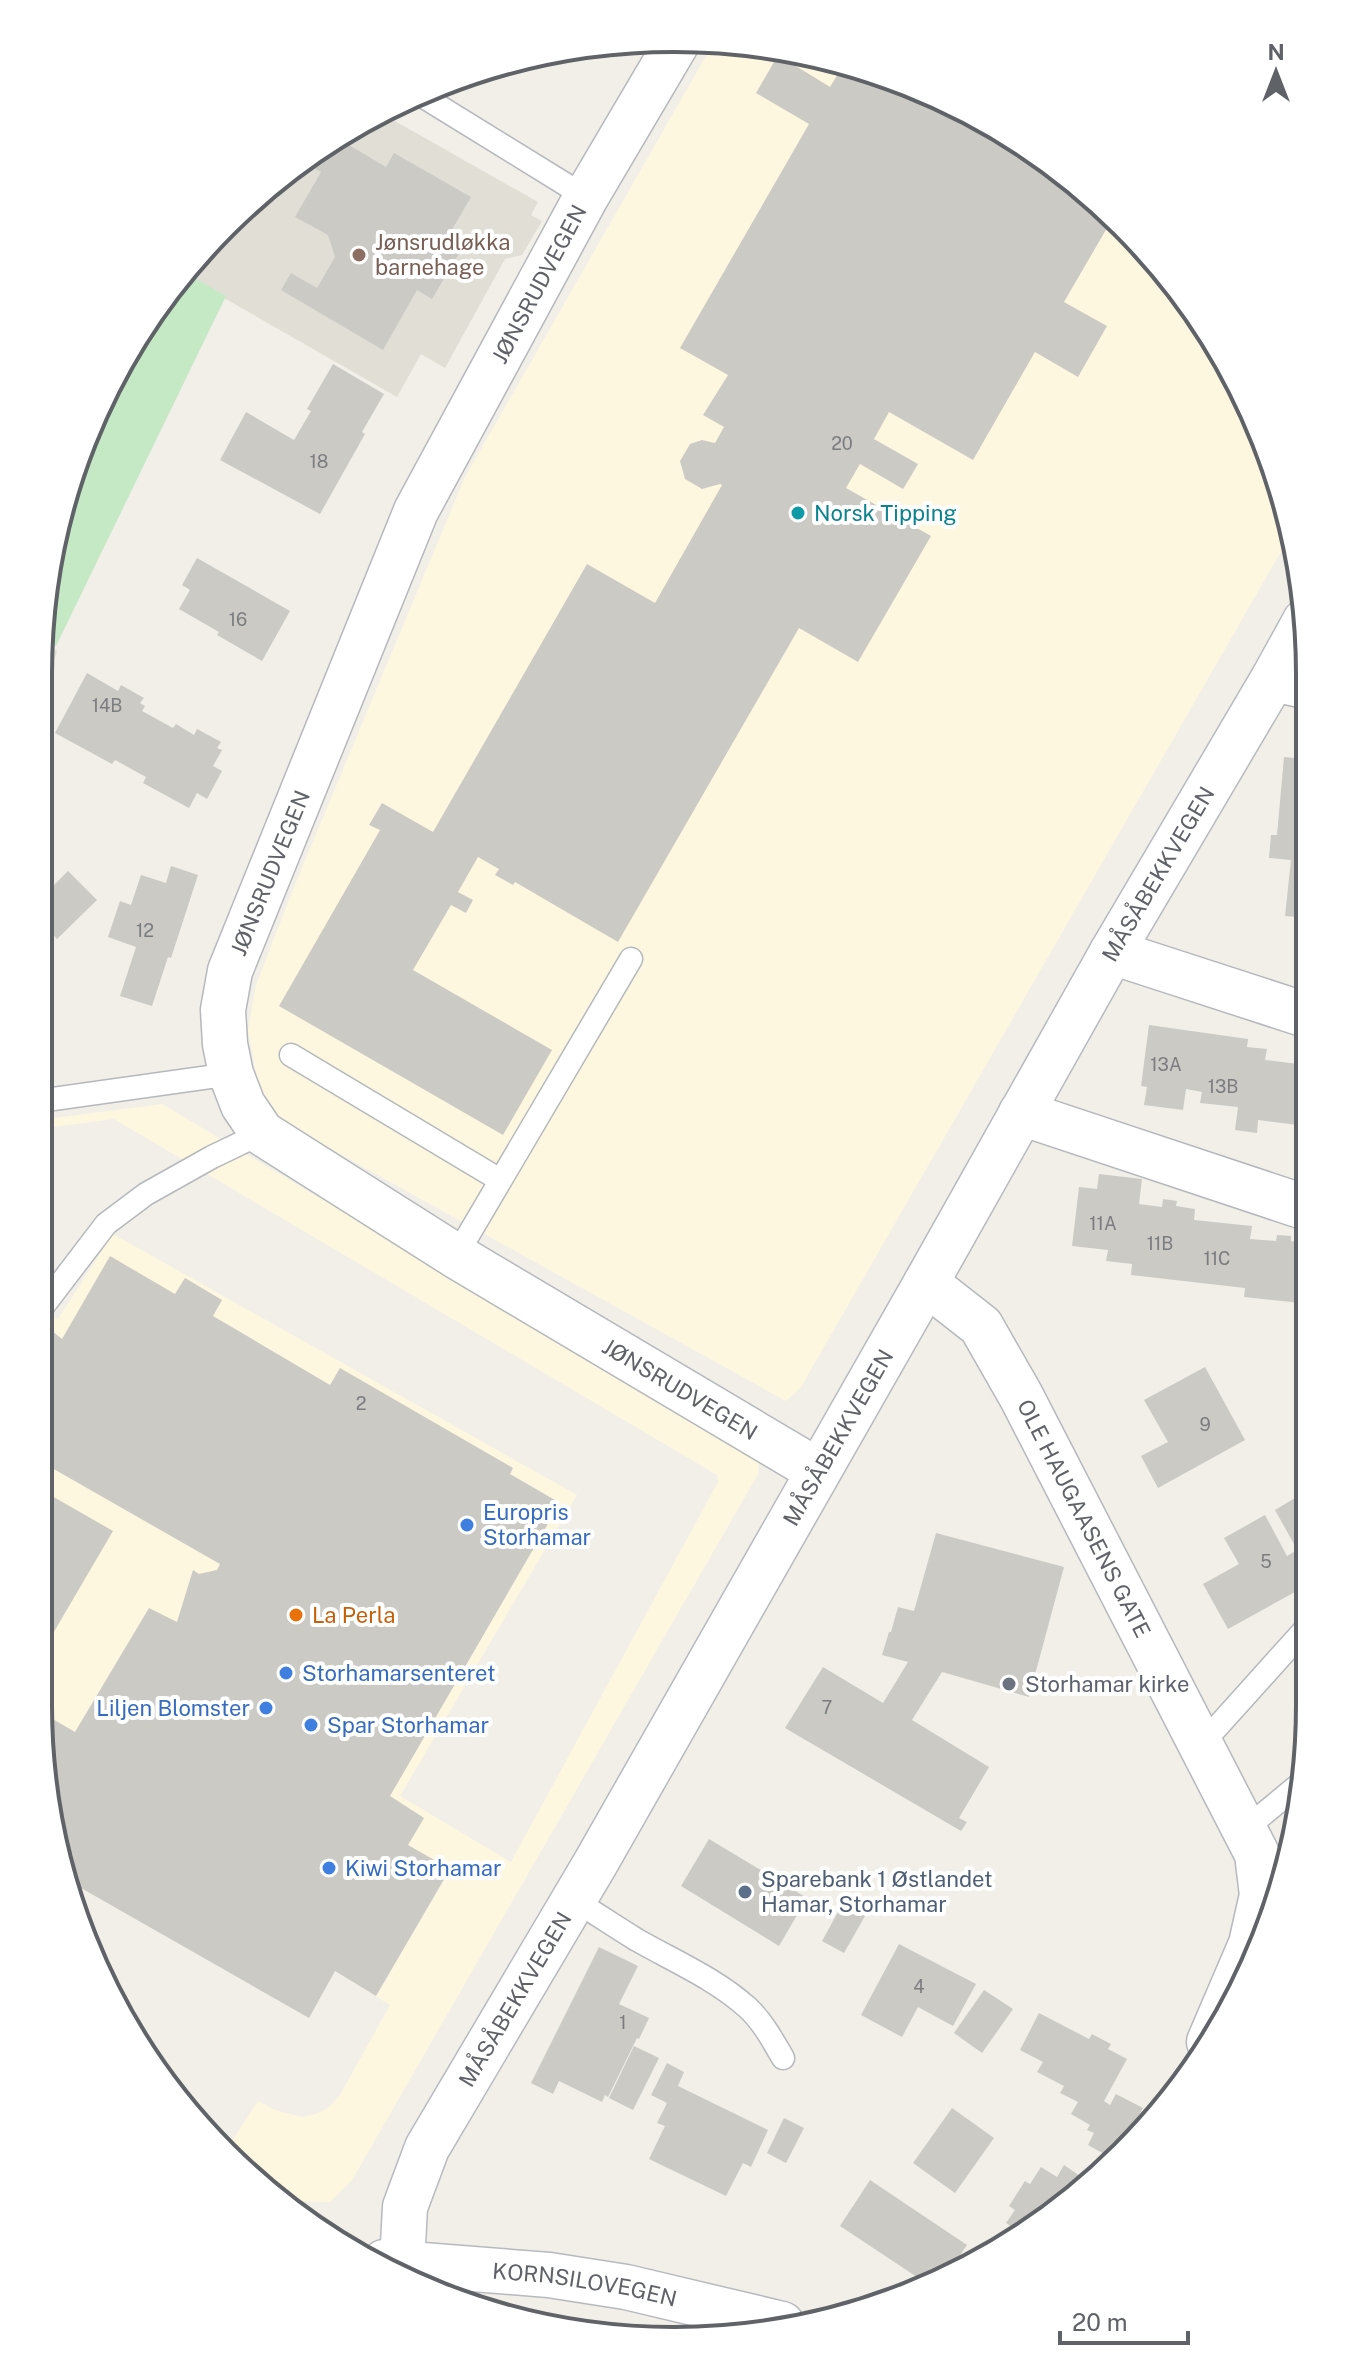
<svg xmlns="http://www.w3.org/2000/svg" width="1348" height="2379" font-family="'Public Sans',sans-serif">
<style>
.commercial{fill:#fef7e0}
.education{fill:#e1ded6}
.green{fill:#c5e8c5}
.building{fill:#cccac5}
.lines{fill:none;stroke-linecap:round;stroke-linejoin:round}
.lane-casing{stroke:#b5b8bc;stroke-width:25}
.street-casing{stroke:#b5b8bc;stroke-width:47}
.secondary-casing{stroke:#b6babf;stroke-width:47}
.lane{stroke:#fff;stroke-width:22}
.street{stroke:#fff;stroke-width:44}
.secondary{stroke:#fff;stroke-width:44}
.education-dot{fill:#8d6e63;stroke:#fff;stroke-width:3}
.culture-dot{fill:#0f9aa8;stroke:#fff;stroke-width:3}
.shop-dot{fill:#3f7fe0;stroke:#fff;stroke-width:3}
.food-dot{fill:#e8710a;stroke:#fff;stroke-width:3}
.worship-dot{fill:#6b7280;stroke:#fff;stroke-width:3}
.service-dot{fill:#5c6f8a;stroke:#fff;stroke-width:3}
.labels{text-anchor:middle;stroke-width:8;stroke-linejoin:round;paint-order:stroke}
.number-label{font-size:18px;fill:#7a7d7f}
.education-label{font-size:22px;fill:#785e54;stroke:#fff;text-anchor:start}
.street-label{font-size:22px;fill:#5f6368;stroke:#fff}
.culture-label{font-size:22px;fill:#0d838f;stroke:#fff;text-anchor:start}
.shop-label{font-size:22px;fill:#366cbe;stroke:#fff;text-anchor:start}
.food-label{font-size:22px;fill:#c56008;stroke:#fff;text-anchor:start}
.worship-label{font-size:22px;fill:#5b616d;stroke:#fff;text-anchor:start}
.service-label{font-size:22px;fill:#4e5e75;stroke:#fff;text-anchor:start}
.rim{fill:none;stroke:#5f6368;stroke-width:4}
</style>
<rect width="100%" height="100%" fill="#f1efe8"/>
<g class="commercial">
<polygon points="714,42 757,44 879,72 992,123 1123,224 1203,321 1276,469 1291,534 801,1387 786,1401 282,1122 259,1088 248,1030 256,985 294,887 465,477"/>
<polygon points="162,1104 749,1453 759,1462 758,1474 352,2180 330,2202 286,2201 228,2147 258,2101 275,2110 302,2117 316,2114 328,2108 340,2095 390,2005 335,1971 377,1995 450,1870 408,1845 424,1818 390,1796 560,1503 510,1474 513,1468 340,1369 330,1385 213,1316 221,1300 185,1278 175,1294 62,1339 51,1332 38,1354 38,1310 58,1319 113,1234 577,1495 400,1796 511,1862 718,1482 717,1475 114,1119 39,1129 39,1120"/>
<polygon points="38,1460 220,1564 217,1570 199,1574 193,1570 177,1622 149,1609 49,1775 38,1705"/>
</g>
<g class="education">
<polygon points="379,112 538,202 531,215 542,221 522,255 505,259 445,368 421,354 397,397 182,274 196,254 287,169"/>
<polygon points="39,641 57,651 39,709"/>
</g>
<polygon class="green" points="184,272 226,296 56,646 39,636 39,633 60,509 123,356"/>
<g class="building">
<polygon points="778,55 830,87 844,64 879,72 992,123 1114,216 1064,302 1107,326 1078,377 1035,352 973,460 889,412 874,439 918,464 911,476 903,489 860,464 846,488 931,536 858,662 799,628 618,942 515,882 513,885 495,875 499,869 478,857 458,892 473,900 466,913 451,905 413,970 552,1050 503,1135 279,1006 380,830 369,825 382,803 433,832 587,564 655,603 722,485 720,484 702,489 685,479 680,461 690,444 702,440 715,443 724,427 703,415 728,375 680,348 809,124 756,93"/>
<polygon points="337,138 386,167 394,153 471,197 446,240 461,250 432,299 417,290 383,350 281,290 291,273 317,288 335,257 328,235 295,217 321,172 301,161"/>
<polygon points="333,364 384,394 362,432 365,434 320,514 220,460 246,412 294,440 311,411 307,409"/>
<polygon points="197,558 290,611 262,661 217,635 219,632 179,609 190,590 182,585"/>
<polygon points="87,673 118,691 121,685 144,698 140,703 145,706 142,711 173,728 176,724 194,735 197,729 221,742 217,748 222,750 213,766 222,771 207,799 197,793 189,808 143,783 146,777 115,760 112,764 55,733"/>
<polygon points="1284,757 1305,759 1306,918 1285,916 1291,860 1269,858 1271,835 1277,835"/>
<polygon points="171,866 198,875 171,958 168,957 152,1006 120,996 136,947 108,937 120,901 131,905 141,875 166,883"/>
<polygon points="68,871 97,900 57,939 39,921 39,900"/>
<polygon points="1149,1025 1248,1039 1247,1047 1267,1049 1265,1060 1306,1065 1306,1126 1258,1120 1257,1133 1235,1130 1238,1107 1200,1103 1202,1092 1186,1089 1183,1110 1144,1105 1147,1087 1141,1086"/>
<polygon points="1099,1174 1142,1179 1139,1204 1162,1207 1163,1199 1177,1201 1176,1206 1195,1209 1194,1220 1252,1226 1250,1239 1276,1241 1277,1235 1291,1236 1291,1241 1307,1243 1307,1315 1300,1314 1301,1303 1244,1297 1245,1288 1131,1275 1132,1264 1106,1261 1108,1250 1072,1246 1079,1187 1097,1189"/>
<polygon points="110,1256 175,1294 185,1278 222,1300 213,1316 330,1385 340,1368 513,1468 510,1474 560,1503 390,1796 424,1818 408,1845 450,1869 376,1996 335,1971 309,2018 67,1880 39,1711 75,1732 149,1608 177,1622 193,1570 199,1574 217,1570 220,1564 38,1460 38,1382 43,1374 38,1371 38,1354 52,1331 62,1339"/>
<polygon points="1205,1367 1245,1440 1158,1488 1141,1456 1168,1442 1144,1400"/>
<polygon points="38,1488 113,1531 38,1659"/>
<polygon points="1295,1498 1300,1506 1308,1502 1308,1569 1275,1510"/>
<polygon points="1265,1515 1287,1556 1294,1552 1301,1565 1294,1569 1304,1587 1228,1629 1203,1584 1239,1564 1224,1538"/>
<polygon points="936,1533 1064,1567 1029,1697 942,1672 912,1720 989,1767 959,1818 967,1822 961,1831 785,1728 823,1667 883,1703 908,1662 882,1655 889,1632 891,1632 898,1607 914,1611"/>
<polygon points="709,1839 807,1898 779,1946 681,1886"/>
<polygon points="843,1903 865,1916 844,1953 822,1941"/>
<polygon points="899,1944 976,1984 953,2026 918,2007 902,2037 861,2015"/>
<polygon points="599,1947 638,1966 619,2004 649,2018 639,2039 637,2038 608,2097 605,2095 602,2102 559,2081 553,2094 531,2083"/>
<polygon points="984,1990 1013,2009 982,2053 954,2033"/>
<polygon points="1039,2013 1089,2039 1092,2034 1111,2044 1108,2049 1127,2059 1104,2101 1110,2105 1116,2094 1143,2108 1113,2159 1088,2145 1094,2133 1087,2130 1090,2125 1071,2114 1078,2102 1060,2093 1064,2086 1037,2072 1043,2062 1020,2050"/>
<polygon points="634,2046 659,2058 633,2110 609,2098"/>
<polygon points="667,2063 684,2072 678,2086 768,2130 751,2167 743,2163 726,2196 649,2159 665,2126 657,2123 667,2103 651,2095"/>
<polygon points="952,2108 994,2138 955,2193 913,2163"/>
<polygon points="784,2118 804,2128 786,2163 767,2153"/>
<polygon points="1064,2165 1083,2178 1076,2189 1080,2192 1017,2230 1006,2223 1015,2210 1009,2206 1025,2181 1030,2184 1041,2167 1057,2177"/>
<polygon points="870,2180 967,2245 948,2273 929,2285 840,2226"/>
</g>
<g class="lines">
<defs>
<g id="lane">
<polyline points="419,94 586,197"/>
<polyline points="291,1055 500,1180"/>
<polyline points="39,1101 231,1074"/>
<polyline points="456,1256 631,959"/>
<polyline points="38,1313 106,1224 146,1194 212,1157 262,1133"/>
<polyline points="1201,1745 1308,1626"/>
<polyline points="1244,1830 1301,1783"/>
<path d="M574,1900C595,1913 616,1927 637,1940C674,1961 716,1979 748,2008C763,2022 773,2041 783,2058"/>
</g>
<g id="street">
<path id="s1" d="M678,41L586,197L416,511L230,971L223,1010L225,1044L231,1074L243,1105L262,1133L456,1256L818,1471"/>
<polyline points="1273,679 1305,686"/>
<polyline points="1112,952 1306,1015"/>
<polyline points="1021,1113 1307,1208"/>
<path id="s2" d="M926,1283L981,1326L1021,1396L1257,1854L1262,1895L1251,1944L1209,2042"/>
</g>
<g id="secondary">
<path id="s3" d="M384,2262L549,2275L626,2287L782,2324"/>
<path id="s4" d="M402,2263L405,2207L427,2148L595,1864L926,1283L1112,952L1273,679L1305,621"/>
</g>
</defs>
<use href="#lane" class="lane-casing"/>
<use href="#street" class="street-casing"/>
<use href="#secondary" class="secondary-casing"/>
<use href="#lane" class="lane"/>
<use href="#street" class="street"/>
<use href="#secondary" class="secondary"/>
</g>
<circle class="education-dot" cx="359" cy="255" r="8"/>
<circle class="culture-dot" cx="798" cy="513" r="8"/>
<g class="shop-dot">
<circle cx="467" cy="1525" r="8"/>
<circle cx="286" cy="1673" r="8"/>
<circle cx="266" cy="1708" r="8"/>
<circle cx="311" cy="1725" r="8"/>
<circle cx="329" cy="1868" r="8"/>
</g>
<circle class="food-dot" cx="296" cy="1615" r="8"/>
<circle class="worship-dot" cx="1009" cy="1684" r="8"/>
<circle class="service-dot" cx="745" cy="1892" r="8"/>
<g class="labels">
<g class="number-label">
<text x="842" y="450">20</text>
<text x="319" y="468">18</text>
<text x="238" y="626">16</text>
<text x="107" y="712">14B</text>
<text x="145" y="937">12</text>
<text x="1166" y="1071">13A</text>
<text x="1223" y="1093">13B</text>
<text x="1103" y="1230">11A</text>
<text x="1160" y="1250">11B</text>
<text x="1217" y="1265">11C</text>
<text x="361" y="1410">2</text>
<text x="1205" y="1431">9</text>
<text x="1266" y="1568">5</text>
<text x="827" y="1714">7</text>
<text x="919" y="1993">4</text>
<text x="623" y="2029">1</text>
</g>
<g class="education-label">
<text x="375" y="250">Jønsrudløkka<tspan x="375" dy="25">barnehage</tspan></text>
</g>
<g class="street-label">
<text transform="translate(539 284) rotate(-62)" y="8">JØNSRUDVEGEN</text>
<text transform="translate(270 873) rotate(-68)" y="8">JØNSRUDVEGEN</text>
<text dy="8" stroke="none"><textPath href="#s4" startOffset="1588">MÅSÅBEKKVEGEN</textPath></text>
<text dy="8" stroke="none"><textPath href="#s1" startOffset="1696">JØNSRUDVEGEN</textPath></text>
<text dy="8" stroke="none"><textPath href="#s4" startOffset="940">MÅSÅBEKKVEGEN</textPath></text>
<text dy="8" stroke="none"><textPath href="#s2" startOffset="288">OLE HAUGAASENS GATE</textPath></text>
<text dy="8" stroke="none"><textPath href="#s4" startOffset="292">MÅSÅBEKKVEGEN</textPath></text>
<text dy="8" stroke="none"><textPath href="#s3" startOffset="202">KORNSILOVEGEN</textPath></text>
</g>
<g class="culture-label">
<text x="814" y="521">Norsk Tipping</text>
</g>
<g class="shop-label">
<text x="483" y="1520">Europris<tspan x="483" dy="25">Storhamar</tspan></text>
<text x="302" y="1681">Storhamarsenteret</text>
<text x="250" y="1716" text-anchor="end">Liljen Blomster</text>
<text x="327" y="1733">Spar Storhamar</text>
<text x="345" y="1876">Kiwi Storhamar</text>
</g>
<g class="food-label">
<text x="312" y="1623">La Perla</text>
</g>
<g class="worship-label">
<text x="1025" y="1692">Storhamar kirke</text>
</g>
<g class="service-label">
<text x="761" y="1887">Sparebank 1 Østlandet<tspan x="761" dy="25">Hamar, Storhamar</tspan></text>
</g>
</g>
<path d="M0 0H1348V2379H0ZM674 52H674A622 622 0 0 1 1296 674V1705A622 622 0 0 1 674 2327H674A622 622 0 0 1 52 1705V674A622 622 0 0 1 674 52Z" fill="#fff" fill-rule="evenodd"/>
<path class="rim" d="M674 52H674A622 622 0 0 1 1296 674V1705A622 622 0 0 1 674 2327H674A622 622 0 0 1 52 1705V674A622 622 0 0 1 674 52Z"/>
<g transform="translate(1276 72)" stroke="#ffffff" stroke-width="6" paint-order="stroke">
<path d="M0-6L14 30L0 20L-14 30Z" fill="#5f6368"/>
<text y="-12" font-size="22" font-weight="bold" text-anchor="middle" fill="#5f6368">N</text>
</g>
<path d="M1060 2331v12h128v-12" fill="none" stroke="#5f6368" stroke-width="4"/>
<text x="1072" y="2331" font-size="24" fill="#5f6368" stroke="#ffffff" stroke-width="6" paint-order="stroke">20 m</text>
</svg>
